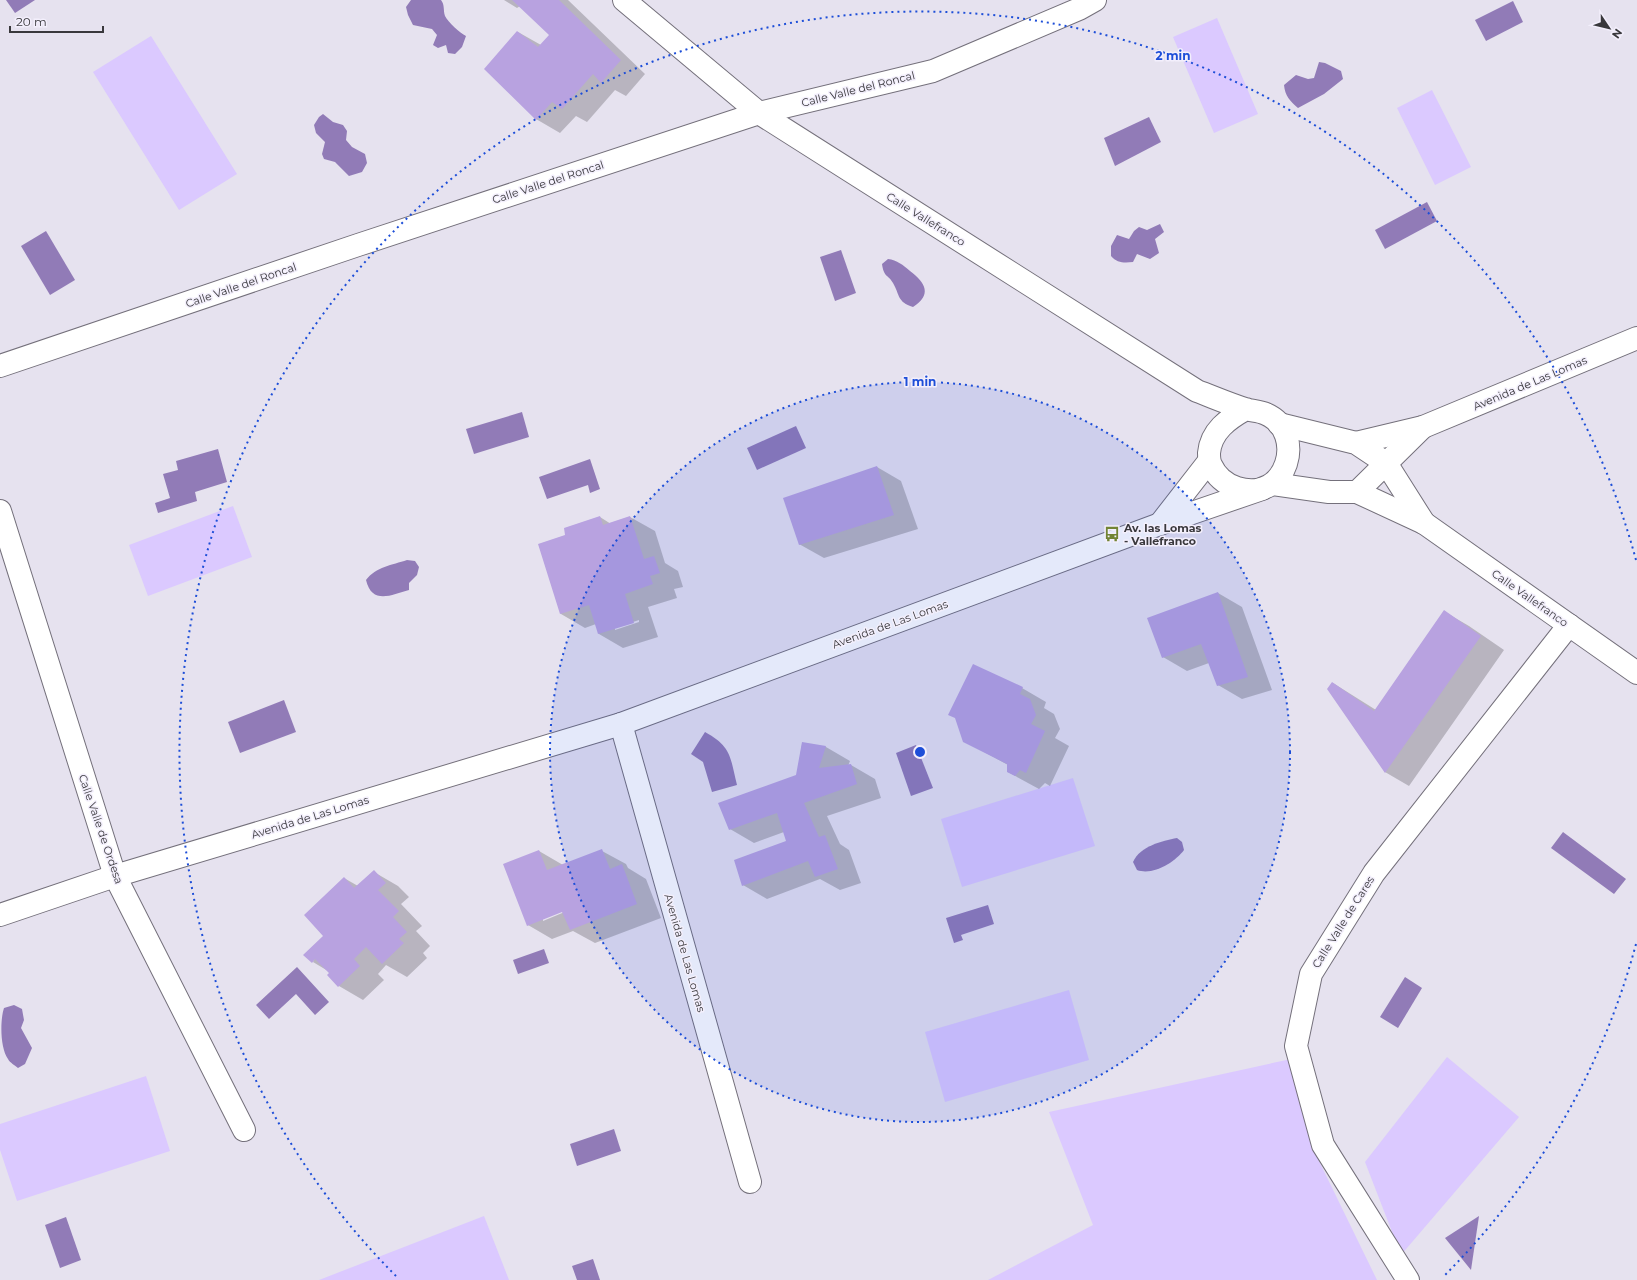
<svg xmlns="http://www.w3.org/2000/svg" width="1637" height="1280" font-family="Montserrat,sans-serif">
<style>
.green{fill:#dbc9ff}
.water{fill:#917bb7}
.shadow{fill:#0003;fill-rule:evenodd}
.building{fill:#b8a2e0}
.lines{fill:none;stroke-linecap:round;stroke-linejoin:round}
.minor-casing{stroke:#74707b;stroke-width:24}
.minor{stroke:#fff;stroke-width:22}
.ring{fill:none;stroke:#1d4ed8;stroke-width:2;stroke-dasharray:2 4}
.labels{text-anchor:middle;stroke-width:3;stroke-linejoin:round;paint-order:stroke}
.street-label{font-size:11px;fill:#39383c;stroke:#f3effc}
.poi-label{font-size:11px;font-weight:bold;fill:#39383c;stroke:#f3effc;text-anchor:start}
.centre{fill:#1d4ed8;stroke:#f3effc;stroke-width:2}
.ring-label{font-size:12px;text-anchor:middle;font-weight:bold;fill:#1d4ed8;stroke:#f3effc;stroke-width:3;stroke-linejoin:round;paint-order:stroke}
</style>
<rect width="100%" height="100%" fill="#e6e2ef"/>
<g class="green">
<polygon points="1217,18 1258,114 1214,133 1173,37"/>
<polygon points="151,36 237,174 179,210 93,72"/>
<polygon points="1432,90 1471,167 1435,185 1397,108"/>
<polygon points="233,506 252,557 148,596 129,545"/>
<polygon points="1073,778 1095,846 962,887 941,819"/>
<polygon points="1069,990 1089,1060 945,1102 925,1032"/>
<polygon points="1447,1057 1519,1117 1401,1255 1365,1162"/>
<polygon points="1291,1059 1319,1161 1377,1280 988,1280 1093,1225 1049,1112"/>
<polygon points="146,1076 170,1151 17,1201 0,1150 0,1124"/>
<polygon points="484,1216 509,1280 319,1280"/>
</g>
<g class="water">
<polygon points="6,0 35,0 15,13"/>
<path d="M411,0H441C445,5 443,10 445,16C448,22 460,33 466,36L462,47L455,54L448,53L446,45L438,48L433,45L437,35L432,29L413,25L408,15L406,7Z"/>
<polygon points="1513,1 1523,22 1486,41 1475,20"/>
<path d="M1319,62L1325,63L1341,71L1343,79L1324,94L1298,108C1290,101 1285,96 1284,85L1296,75L1308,79L1314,78Z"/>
<polygon points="323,114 333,122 343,125 347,131 346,140 352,147 365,154 367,163 362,172 349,176 335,162 324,159 322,154 325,142 316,133 314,125 319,117"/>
<polygon points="1149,117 1161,142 1115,166 1104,138"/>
<polygon points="1427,202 1437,221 1385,249 1375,230"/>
<path d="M1160,224L1164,232L1155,239L1159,253L1150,259L1137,254L1133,262C1124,263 1117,263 1111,256V246L1117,235L1129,239L1134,231L1139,227L1147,230Z"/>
<polygon points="46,231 75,280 50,295 21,246"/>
<polygon points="841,250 856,293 835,301 820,257"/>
<path d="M888,259C897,260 903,265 910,271C926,283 932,295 913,307C897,302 900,295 893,283C888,274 884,278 882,264Z"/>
<polygon points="522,412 529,437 474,454 466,429"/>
<polygon points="796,426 806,448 757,470 747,448"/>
<polygon points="218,449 227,482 195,492 197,501 158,513 155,503 170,498 163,474 178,470 176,461"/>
<polygon points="590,459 600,489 590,493 588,485 547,499 539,477"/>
<path d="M407,560L415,561L419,567L417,575L409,583V590C391,595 372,605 366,580C376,567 392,565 407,560Z"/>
<polygon points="284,700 296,732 240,753 228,722"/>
<path d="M705,732C732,747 730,757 737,785L712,792L703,762L691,754Z"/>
<polygon points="916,745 933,788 911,796 896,753"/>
<polygon points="1563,832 1626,879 1614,894 1551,848"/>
<path d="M1177,838L1182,842L1184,850C1175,862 1153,876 1137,870L1133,862C1140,846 1162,841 1177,838Z"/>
<polygon points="988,905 994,924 961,935 963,940 954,943 946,918"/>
<polygon points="544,949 549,963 518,974 513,960"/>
<polygon points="297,967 329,1002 315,1015 296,994 269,1019 256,1005"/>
<polygon points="1405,977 1422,988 1398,1028 1380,1017"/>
<path d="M14,1005L22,1009L24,1020L21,1028L32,1048L25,1064L18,1068C15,1065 10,1063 8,1059C0,1048 0,1020 4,1008Z"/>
<polygon points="614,1129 621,1151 577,1166 570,1144"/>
<polygon points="1479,1216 1471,1270 1445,1238"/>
<polygon points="66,1217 81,1260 60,1268 45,1225"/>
<polygon points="593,1259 600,1280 577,1280 572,1266"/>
</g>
<g class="shadow">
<polygon points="504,0 568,0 645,74 626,96 615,90 587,122 576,116 560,133 536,119 518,32 541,45 551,35 520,6 517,8"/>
<polygon points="877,467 901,481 918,529 824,558 799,544"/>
<path d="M600,517L611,524L630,517L655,531L665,563L678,571L683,587L674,589L677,598L648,607L658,637L623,648L599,634L596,624L585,628L561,614L539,545L567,535ZM639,620V622L615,630V628Z"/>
<polygon points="1218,593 1242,607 1272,690 1242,699 1218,685 1209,663 1187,671 1163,657"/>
<polygon points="1445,612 1469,626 1504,650 1409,786 1385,772 1333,683 1376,710"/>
<polygon points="1022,688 1046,702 1044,708 1054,714 1060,729 1055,738 1069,746 1050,786 1045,783 1039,789 1008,772 1008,765 964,741"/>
<polygon points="802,744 826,747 850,761 848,766 851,765 875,779 881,798 827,816 840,844 849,850 861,883 840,890 820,879 767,899 743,885 787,841 784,832 754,843 730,829 797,776"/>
<path d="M539,851L563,865L602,851L626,864L628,868L646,879L661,918L595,943L573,931L552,939L528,925ZM566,909L567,911L543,921V919Z"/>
<polygon points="374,872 398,886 409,897 401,904 422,926 416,931 430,946 423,953 427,958 407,977 386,965 378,974 384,980 363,1000 339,986 328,971 313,962 324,936 344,878 358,886"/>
</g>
<g class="building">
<polygon points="512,0 559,0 621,60 601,83 593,74 562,109 552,102 536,120 484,69 517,31 538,47 549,35"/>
<polygon points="877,466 894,515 799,545 783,498"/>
<polygon points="600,516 603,525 630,516 644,559 654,556 660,573 650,576 653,584 625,594 634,623 598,634 589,605 560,614 538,544 565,535 564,528"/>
<polygon points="1218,592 1248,677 1217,686 1201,644 1162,658 1147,618"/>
<polygon points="1444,610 1481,636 1385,773 1327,689 1332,682 1374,711"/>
<polygon points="973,664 1023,687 1020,694 1030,699 1036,715 1031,724 1045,731 1026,773 1020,770 1015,776 1007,772 1007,764 963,742 955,718 948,715"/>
<polygon points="802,742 826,746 819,768 851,764 857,784 804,803 819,837 825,835 838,869 815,877 808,861 742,886 734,860 786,841 777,813 729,830 718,803 796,775"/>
<polygon points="602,849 610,869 622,864 637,904 570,930 562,912 527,926 503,864 539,850 547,870"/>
<polygon points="374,870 386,883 378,890 399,911 393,917 407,932 399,939 404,943 382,964 366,947 354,959 360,966 338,987 327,975 329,973 315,959 312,963 303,955 323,936 304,915 344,877 354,888"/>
</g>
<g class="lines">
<defs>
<g id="minor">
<path d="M624,0L759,113L1197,391C1213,397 1229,404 1245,409C1252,411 1260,411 1266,414C1307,432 1288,504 1237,488C1225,484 1216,476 1211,465C1209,461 1209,458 1209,453C1211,431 1228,419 1246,409"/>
<polyline points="0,366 358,245 759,113 933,71 1079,9 1095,0"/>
<polyline points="1279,424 1356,443 1386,463 1424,523"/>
<polyline points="1356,443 1423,427 1637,338"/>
<polyline points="1273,484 1329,492 1357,492 1424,523 1637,673"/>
<polyline points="1357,492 1423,427"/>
<polyline points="0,511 115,876 244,1130"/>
<polyline points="1160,524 1209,461"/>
<polyline points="621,724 750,1182"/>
<polyline points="0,915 115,876 621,724 1160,524 1262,489"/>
<polyline points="1408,1280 1323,1145 1296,1046 1311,974 1374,873 1569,625"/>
</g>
</defs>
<use href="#minor" class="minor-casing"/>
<use href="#minor" class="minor"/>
</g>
<circle cx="920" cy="752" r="370" fill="#1d4ed8" fill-opacity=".12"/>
<g class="ring">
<circle cx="920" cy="752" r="370"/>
<path d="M1636 944A741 741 0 0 1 1444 1276M396 1276A741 741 0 1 1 1636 560"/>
</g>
<defs>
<symbol id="bus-bare" viewBox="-9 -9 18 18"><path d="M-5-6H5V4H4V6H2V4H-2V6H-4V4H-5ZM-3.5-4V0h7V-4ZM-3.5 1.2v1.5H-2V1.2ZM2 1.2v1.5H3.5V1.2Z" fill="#728434" stroke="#f3effc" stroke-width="2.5" paint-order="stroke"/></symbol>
</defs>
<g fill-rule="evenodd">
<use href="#bus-bare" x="1101" y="523" width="22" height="22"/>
</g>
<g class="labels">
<g class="street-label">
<text transform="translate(858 89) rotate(-14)" y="4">Calle Valle del Roncal</text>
<text transform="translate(548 182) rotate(-18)" y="4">Calle Valle del Roncal</text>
<text transform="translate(926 219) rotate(32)" y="4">Calle Vallefranco</text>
<text transform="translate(241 285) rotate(-19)" y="4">Calle Valle del Roncal</text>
<text transform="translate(1530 383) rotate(-23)" y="4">Avenida de Las Lomas</text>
<text transform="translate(1530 598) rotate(35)" y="4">Calle Vallefranco</text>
<text transform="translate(890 624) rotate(-20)" y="4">Avenida de Las Lomas</text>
<text transform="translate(310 817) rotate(-17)" y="4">Avenida de Las Lomas</text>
<text transform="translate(101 829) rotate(71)" y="4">Calle Valle de Ordesa</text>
<text transform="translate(1343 922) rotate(-58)" y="4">Calle Valle de Cares</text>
<text transform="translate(685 953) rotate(74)" y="4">Avenida de Las Lomas</text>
</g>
<g class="poi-label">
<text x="1124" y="532">Av. las Lomas<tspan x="1124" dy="13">- Vallefranco</tspan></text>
</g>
</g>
<circle cx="920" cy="752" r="6" class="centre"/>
<g class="ring-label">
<text x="1173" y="60">2 min</text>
<text x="920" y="386">1 min</text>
</g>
<g transform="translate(1609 28) rotate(125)" stroke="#f3effc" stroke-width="3" paint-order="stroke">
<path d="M0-3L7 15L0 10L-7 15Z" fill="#39383c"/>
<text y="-6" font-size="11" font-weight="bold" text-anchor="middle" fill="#39383c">N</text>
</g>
<path d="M10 26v6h93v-6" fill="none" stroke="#39383c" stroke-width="2"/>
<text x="16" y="26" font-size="12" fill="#39383c" stroke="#f3effc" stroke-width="3" paint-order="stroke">20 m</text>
</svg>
